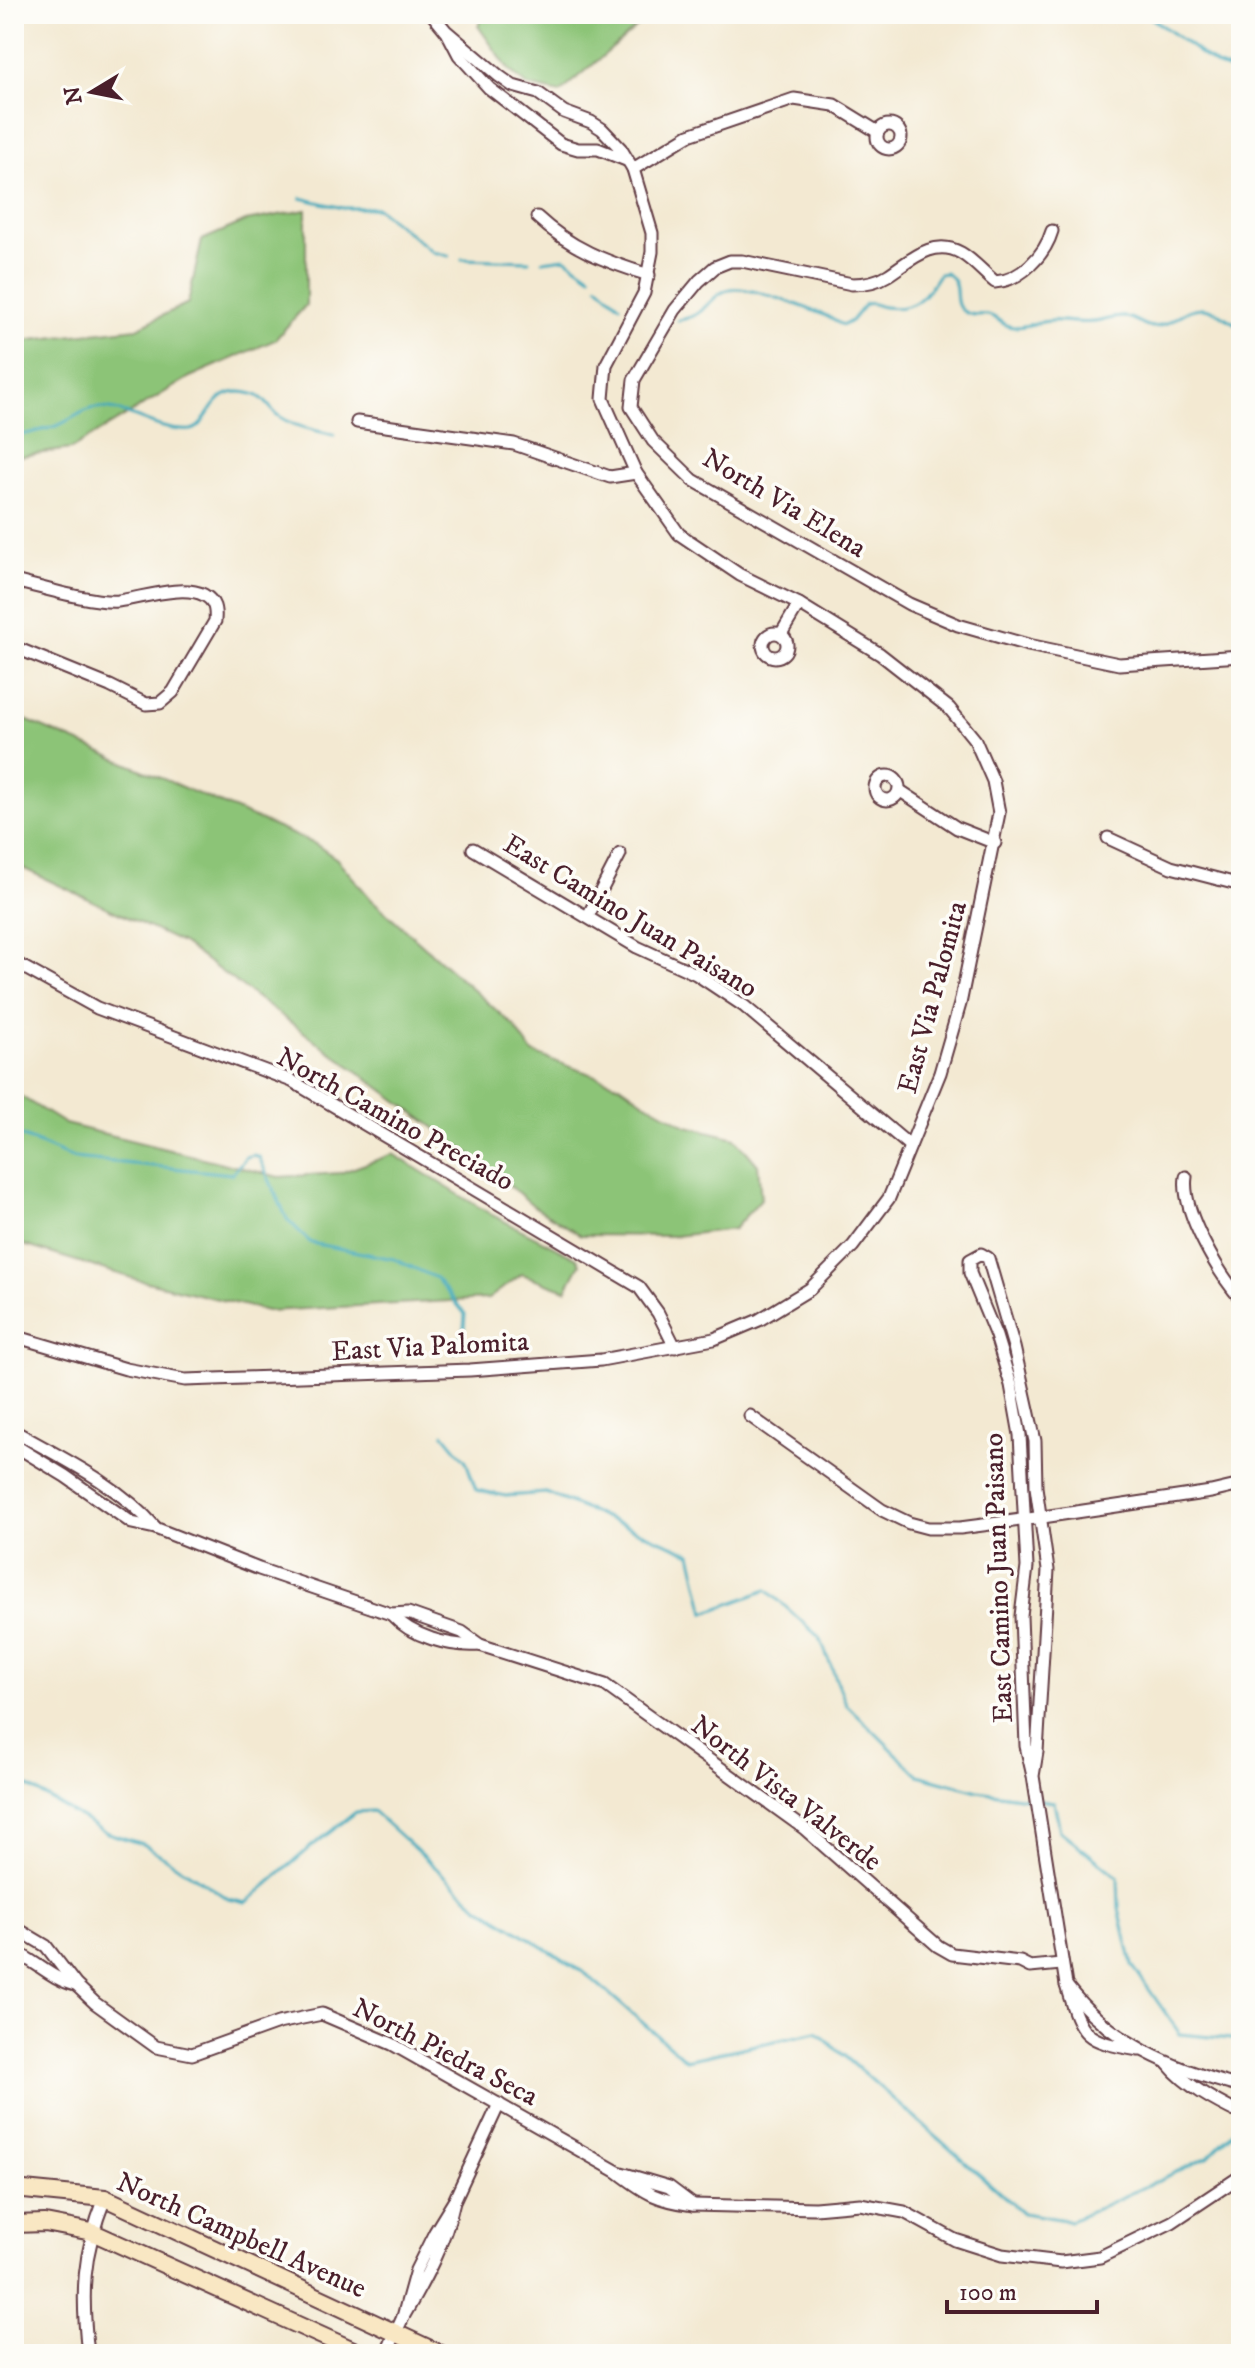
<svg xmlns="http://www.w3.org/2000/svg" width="1255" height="2368" font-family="'IM FELL DW Pica',serif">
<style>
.green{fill:#8cc477;stroke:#6b7251;stroke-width:2}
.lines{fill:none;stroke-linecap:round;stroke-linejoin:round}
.stream{stroke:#3da9bc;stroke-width:3}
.minor-casing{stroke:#633d44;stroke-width:15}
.secondary-casing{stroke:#633d44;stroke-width:20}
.minor{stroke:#fff;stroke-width:11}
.secondary{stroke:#f9e7c3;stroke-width:16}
.labels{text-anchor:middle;stroke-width:7;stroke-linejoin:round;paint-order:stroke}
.street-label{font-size:28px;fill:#4a1f2b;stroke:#fdfcf7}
</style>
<rect width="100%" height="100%" fill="#fdfcf7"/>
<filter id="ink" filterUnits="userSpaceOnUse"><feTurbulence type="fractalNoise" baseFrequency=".0125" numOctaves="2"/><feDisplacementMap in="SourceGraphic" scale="16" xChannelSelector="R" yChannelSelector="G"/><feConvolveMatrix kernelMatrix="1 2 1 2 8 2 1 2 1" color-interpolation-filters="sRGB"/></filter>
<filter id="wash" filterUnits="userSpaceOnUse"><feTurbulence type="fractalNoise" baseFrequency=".006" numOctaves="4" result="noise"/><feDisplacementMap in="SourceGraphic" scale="32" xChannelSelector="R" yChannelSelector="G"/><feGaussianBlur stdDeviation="1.8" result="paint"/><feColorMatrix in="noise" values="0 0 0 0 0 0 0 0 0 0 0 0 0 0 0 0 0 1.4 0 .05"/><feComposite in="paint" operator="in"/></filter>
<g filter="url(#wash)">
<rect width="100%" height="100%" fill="#f3e9d2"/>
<g class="green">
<polygon points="483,14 652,14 560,93 528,86 509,70 478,26"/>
<polygon points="306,210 306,305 275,340 190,377 71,449 14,457 14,342 137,328 188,303 202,240 246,221"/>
<polygon points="14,715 315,844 337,859 371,899 514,1026 533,1053 620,1085 643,1101 687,1126 735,1138 758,1165 761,1199 734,1229 675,1236 581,1235 535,1207 484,1164 182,943 14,864"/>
<polygon points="14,1092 65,1124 279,1177 340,1173 393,1154 492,1215 577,1258 580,1264 566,1290 522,1274 488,1299 267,1311 135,1279 14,1242"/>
</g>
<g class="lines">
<g class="stream">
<polyline points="1146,14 1216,65 1241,74"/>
<polyline points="301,198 343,208 377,208 433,252 449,256"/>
<polyline points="462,259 529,261"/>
<polyline points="543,261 565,258 591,276"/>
<polyline points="598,285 620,305"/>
<path d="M678,320C707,317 709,294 731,289C749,286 804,307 822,314C830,317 836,323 844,325L851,321L865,304C874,302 876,306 884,307C915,311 923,299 939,274L945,273C967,284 945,307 970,314C975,316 982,314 988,315C998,317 1004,328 1015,327C1027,327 1039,321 1051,321C1065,320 1080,324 1094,322C1104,321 1114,316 1124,317C1135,317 1142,327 1153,327C1172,326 1183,307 1203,308C1218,309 1228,322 1241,326"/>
<path d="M14,437C28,433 42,431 56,426C69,422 81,410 95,408C125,405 157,434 191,430C211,427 209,382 253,394C263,396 269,407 276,414C293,427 314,430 334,435"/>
<polyline points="14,1133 73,1158 232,1174 246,1157 253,1155 259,1157 287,1219 311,1243 394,1259 436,1278 465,1314 464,1328 455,1352"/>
<polyline points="444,1434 466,1461 476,1490 506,1496 546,1493 691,1553 705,1613 767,1590 820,1638 846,1704 918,1775 978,1791 1033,1799"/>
<polyline points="14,1778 105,1832 145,1845 229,1899 246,1903 312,1846 356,1812 373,1811 478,1906 586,1974 686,2060 817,2032 1023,2213 1071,2221 1208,2157 1241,2124"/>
<polyline points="1040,1800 1054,1802 1060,1831 1118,1877 1119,1909 1132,1965 1180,2034 1241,2040"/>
</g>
</g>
</g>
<g filter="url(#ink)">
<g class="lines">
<defs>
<g id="minor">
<polyline points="448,34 459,55 489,88 561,144 578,149 598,149 626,160"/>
<circle cx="889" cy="137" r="12"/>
<polyline points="633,169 689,135 794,99 834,105 878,132"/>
<path d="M537,217C570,248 606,262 649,275"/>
<path d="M1052,231C1045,255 1020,281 995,282C984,273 973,260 961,253C933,237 910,261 888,275C877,282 864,284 852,284L742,261H730L715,267L699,281L675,310L634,380L631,407L653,441L693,480L909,604L958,625L1028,645L1119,664L1241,656"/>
<polyline points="357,422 514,444 610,477 636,473"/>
<path d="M14,581C40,587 92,603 118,601C142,598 182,584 204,595C215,601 216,610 215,621L173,692L160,703L146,704L110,686L14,647"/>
<circle cx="775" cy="645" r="12"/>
<polyline points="781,634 799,604"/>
<circle cx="887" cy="788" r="12"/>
<polyline points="899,790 957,828 995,843"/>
<polyline points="1108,838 1171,867 1241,885"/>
<polyline points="473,849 637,947 696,974 744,1006 910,1146"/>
<polyline points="588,916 620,854"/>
<polyline points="14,962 97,1008 292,1081 639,1287 658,1313 675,1347"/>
<path d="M1186,1177C1181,1211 1219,1274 1241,1299"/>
<polyline points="14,1336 126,1369 185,1380 470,1370 601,1360 714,1339 759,1320 810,1289 853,1246 889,1198 940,1073 960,1004 999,813 993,781 975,740 949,708 880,654 799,604 740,575 679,534 636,473 603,399 606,365 644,293 652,252 652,233 633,169 621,149 602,129 591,122 564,112 538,93 513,86 499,76 446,31 432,14"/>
<polyline points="750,1416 882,1510 909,1523 928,1528 960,1528 1036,1518 1211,1492 1241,1485"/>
<path d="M14,1431C62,1458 119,1485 155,1527"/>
<polyline points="14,1445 65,1476 132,1523 155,1528 259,1569 391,1614 408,1613 462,1632 480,1645 605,1685 805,1829 938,1946 952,1954 1020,1962 1030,1967 1061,1964"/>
<path d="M391,1614C412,1637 449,1647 480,1645"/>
<polyline points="1033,1776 1037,1752 1048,1570 1036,1487 1035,1441 1014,1347 988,1258 981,1254 970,1260 970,1273 996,1336 1011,1385 1020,1435 1027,1567 1021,1616 1026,1746 1033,1776 1066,1985"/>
<path d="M14,1927L46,1946L76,1985L95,2003L156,2047L192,2054L278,2023L322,2014L392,2044L618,2172C647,2194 657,2200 693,2205L669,2187L618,2172"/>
<path d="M14,1951C35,1961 52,1979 75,1985"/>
<path d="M1139,2050C1084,2041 1081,2037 1066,1985C1110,2043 1172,2069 1241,2087"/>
<path d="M1168,2064C1186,2086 1216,2102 1241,2114"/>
<path d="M454,2201C445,2243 424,2281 403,2317L416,2270L435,2232L454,2201L499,2104"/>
<polyline points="693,2205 815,2208 860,2204 904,2212 955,2240 1002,2255 1061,2262 1100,2257 1172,2222 1241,2176"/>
<path d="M88,2354C81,2294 82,2255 105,2198"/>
<polyline points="386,2354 403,2317"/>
</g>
<g id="secondary">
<polyline points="14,2189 105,2198 441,2354"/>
<polyline points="14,2224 45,2223 92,2232 362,2354"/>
</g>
</defs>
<use href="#minor" class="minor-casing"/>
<use href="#secondary" class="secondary-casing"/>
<use href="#minor" class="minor"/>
<use href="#secondary" class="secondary"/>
</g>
</g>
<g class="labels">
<g class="street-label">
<text transform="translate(785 502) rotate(31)" y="10">North Via Elena</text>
<text transform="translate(631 915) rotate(31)" y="10">East Camino Juan Paisano</text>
<text transform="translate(931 997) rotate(-75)" y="10">East Via Palomita</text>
<text transform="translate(396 1118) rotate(29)" y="10">North Camino Preciado</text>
<text transform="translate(430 1345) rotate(-3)" y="10">East Via Palomita</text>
<text transform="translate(997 1578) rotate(-92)" y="10">East Camino Juan Paisano</text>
<text transform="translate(787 1792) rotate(38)" y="10">North Vista Valverde</text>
<text transform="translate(446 2051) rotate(27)" y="10">North Piedra Seca</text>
<text transform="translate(242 2234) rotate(24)" y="10">North Campbell Avenue</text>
</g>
</g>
<rect width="1255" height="2368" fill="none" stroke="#fdfcf7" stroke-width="48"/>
<g transform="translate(92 92) rotate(260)" stroke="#fdfcf7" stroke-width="6" paint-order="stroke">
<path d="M0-6L14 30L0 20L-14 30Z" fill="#4a1f2b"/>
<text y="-12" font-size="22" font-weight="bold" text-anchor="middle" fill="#4a1f2b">N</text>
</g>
<path d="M947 2300v12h150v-12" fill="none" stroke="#4a1f2b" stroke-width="4"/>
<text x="959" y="2300" font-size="24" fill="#4a1f2b" stroke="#fdfcf7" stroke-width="6" paint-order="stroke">100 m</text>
</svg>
